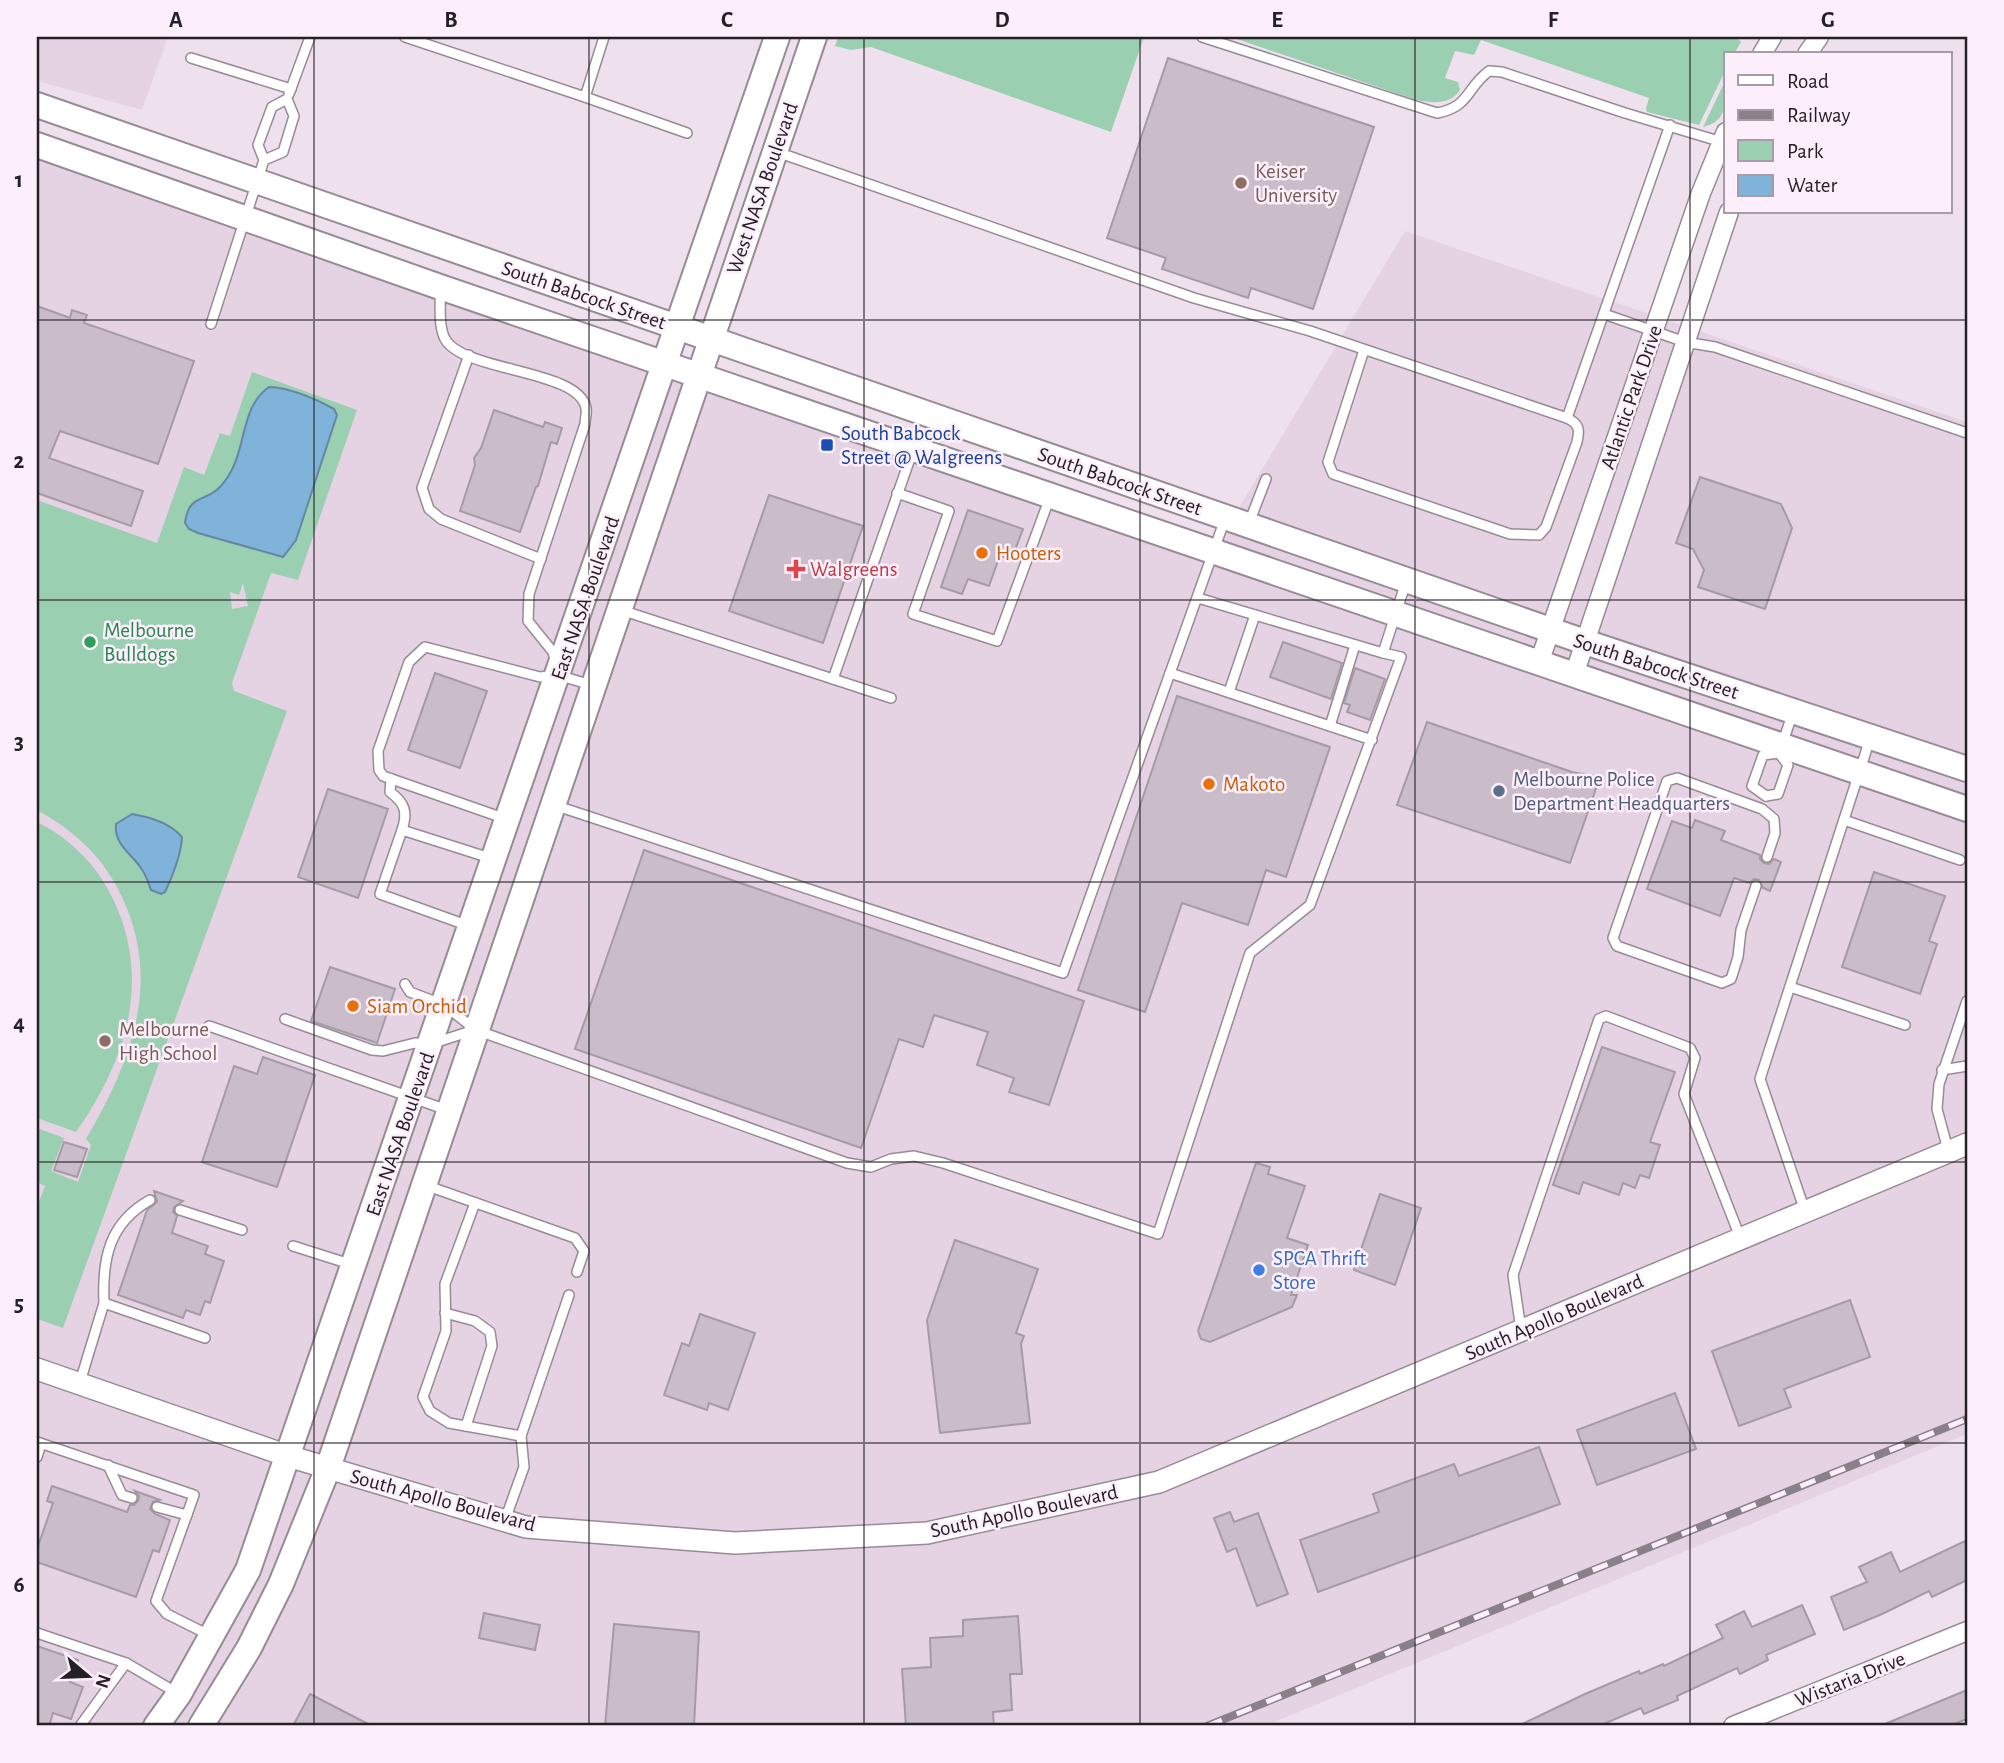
<svg xmlns="http://www.w3.org/2000/svg" width="2004" height="1763" font-family="'Alegreya Sans',sans-serif">
<style>
.built{fill:#e5d3e4}
.green{fill:#9acfb1;fill-rule:evenodd}
.water{fill:#80b3d9;stroke:#6587a3;stroke-width:2}
.building{fill:#cabdc9;stroke:#a69aa6;stroke-width:2}
.lines{fill:none;stroke-linecap:round;stroke-linejoin:round}
.service-casing{stroke:#978b96;stroke-width:12}
.minor-casing{stroke:#978b96;stroke-width:21}
.tertiary-casing{stroke:#978b96;stroke-width:24}
.secondary-casing{stroke:#978b96;stroke-width:28}
.service{stroke:#fff;stroke-width:9}
.minor{stroke:#fff;stroke-width:18}
.tertiary{stroke:#fff;stroke-width:21}
.secondary{stroke:#fff;stroke-width:24}
.rail-casing{stroke:#898089;stroke-width:8}
.rail{stroke:#fceffb;stroke-width:5;stroke-dasharray:16;stroke-linecap:butt}
.grid{fill:none;stroke:#252025;stroke-width:2;stroke-opacity:0.55}
.education-dot{fill:#8d6e63;stroke:#fceffb;stroke-width:2.5}
.transit-dot{fill:#1a4fb4;stroke:#fceffb;stroke-width:2.5}
.food-dot{fill:#e8710a;stroke:#fceffb;stroke-width:2.5}
.health-dot{fill:#e0444e;stroke:#fceffb;stroke-width:2.5}
.leisure-dot{fill:#2e9e5b;stroke:#fceffb;stroke-width:2.5}
.service-dot{fill:#5c6f8a;stroke:#fceffb;stroke-width:2.5}
.shop-dot{fill:#3f7fe0;stroke:#fceffb;stroke-width:2.5}
.labels{text-anchor:middle;stroke-width:5;stroke-linejoin:round;paint-order:stroke}
.education-label{font-size:21px;fill:#785e54;stroke:#fceffb;text-anchor:start}
.street-label{font-size:21px;fill:#252025;stroke:#fceffb}
.transit-label{font-size:21px;fill:#164399;stroke:#fceffb;text-anchor:start}
.food-label{font-size:21px;fill:#c56008;stroke:#fceffb;text-anchor:start}
.health-label{font-size:21px;fill:#be3a42;stroke:#fceffb;text-anchor:start}
.leisure-label{font-size:21px;fill:#27864d;stroke:#fceffb;text-anchor:start}
.service-label{font-size:21px;fill:#4e5e75;stroke:#fceffb;text-anchor:start}
.shop-label{font-size:21px;fill:#366cbe;stroke:#fceffb;text-anchor:start}
.neatline{fill:none;stroke:#252025;stroke-width:2.5}
.grid-label{font-size:23px;text-anchor:middle;font-weight:bold;fill:#252025}
</style>
<rect width="100%" height="100%" fill="#eee1ed"/>
<g class="built">
<polygon points="37,37 168,37 142,110 37,81"/>
<polygon points="37,146 1213,551 1405,231 1967,422 1967,1434 1265,1726 37,1726"/>
</g>
<g class="green">
<polygon points="838,37 1144,37 1111,132 871,47 851,50 835,46"/>
<path d="M1231,37H1736L1741,42L1734,54H1726V69L1699,125L1647,112L1646,109L1649,98L1481,40L1474,55L1455,51L1445,78L1458,82L1460,90C1450,106 1430,103 1413,99Z"/>
<path d="M1726,79C1726,100 1728,122 1703,127Z"/>
<path d="M252,372L357,410L298,580L271,573L232,683L234,691L287,711L63,1328L37,1319V1207L45,1186L37,1182V1128L64,1138L51,1171L78,1182L91,1145L86,1139C132,1060 164,979 119,891C101,855 72,829 37,810V500L157,543L184,467L204,475L220,433L230,436ZM243,583L248,606L232,609L230,592L239,595Z"/>
<path d="M37,822C71,839 98,866 114,901C152,983 125,1062 76,1132L37,1118Z"/>
</g>
<g class="water">
<path d="M269,387C291,388 314,398 334,409L337,415L296,540L283,557L198,533L189,529L185,523C189,493 205,503 220,487C249,457 237,409 269,387Z"/>
<path d="M132,814C150,817 170,823 182,837C181,856 173,875 165,892L161,894L151,890C148,882 146,875 141,868C131,853 114,845 116,824Z"/>
</g>
<g class="building">
<polygon points="1168,58 1374,127 1313,309 1251,288 1248,298 1162,269 1166,258 1107,238"/>
<polygon points="37,306 70,318 72,310 87,315 84,323 194,361 158,464 60,431 49,458 143,491 131,526 37,493"/>
<polygon points="494,410 543,427 545,422 562,428 557,444 551,442 538,486 536,487 520,532 460,511 475,465 474,458 481,448"/>
<polygon points="1700,477 1781,504 1792,528 1765,609 1698,587 1704,570 1693,549 1676,543"/>
<polygon points="769,495 863,526 823,643 729,611"/>
<polygon points="968,510 1023,529 1014,553 1011,552 1009,559 1000,555 989,586 968,579 962,594 941,587"/>
<polygon points="1283,642 1342,663 1331,699 1270,677"/>
<polygon points="1355,668 1385,679 1370,720 1347,712 1350,705 1344,703"/>
<polygon points="435,673 487,691 460,768 408,750"/>
<polygon points="1177,696 1330,747 1286,877 1266,870 1248,925 1182,903 1145,1012 1078,990"/>
<polygon points="1427,722 1572,772 1600,777 1570,863 1397,805"/>
<polygon points="328,789 388,809 358,898 298,877"/>
<polygon points="1695,820 1725,831 1721,840 1760,855 1760,859 1764,863 1769,864 1774,859 1781,862 1770,891 1763,888 1759,880 1754,879 1750,883 1734,878 1720,916 1647,889 1672,821 1692,828"/>
<polygon points="644,850 1084,1001 1049,1105 1009,1092 1014,1078 977,1065 988,1032 934,1015 923,1047 899,1039 861,1148 575,1049"/>
<polygon points="1874,872 1945,896 1929,941 1937,944 1920,994 1842,967"/>
<polygon points="330,967 395,989 377,1043 311,1021"/>
<polygon points="1602,1047 1675,1072 1650,1142 1660,1145 1649,1178 1640,1175 1635,1188 1623,1183 1619,1195 1583,1182 1579,1194 1553,1185"/>
<polygon points="263,1057 315,1075 277,1187 202,1162 234,1066 257,1074"/>
<polygon points="64,1142 87,1149 77,1177 54,1170"/>
<polygon points="1256,1163 1270,1167 1268,1174 1305,1186 1287,1238 1308,1245 1291,1295 1297,1295 1292,1307 1210,1342 1201,1339 1198,1331"/>
<polygon points="154,1191 183,1201 174,1207 173,1212 177,1216 172,1233 208,1246 205,1254 224,1261 210,1303 205,1301 200,1315 186,1310 183,1318 118,1295 147,1210 157,1202"/>
<polygon points="1380,1194 1421,1208 1395,1285 1354,1270"/>
<polygon points="955,1240 1038,1269 1016,1333 1024,1336 1021,1344 1030,1423 940,1433 927,1320"/>
<polygon points="1850,1300 1870,1357 1784,1389 1791,1407 1739,1426 1712,1351"/>
<polygon points="700,1314 755,1333 728,1410 709,1403 707,1410 664,1395 682,1343 689,1346"/>
<polygon points="1675,1393 1696,1449 1597,1485 1577,1430"/>
<polygon points="1539,1447 1560,1504 1318,1592 1300,1540 1379,1512 1373,1494 1454,1464 1459,1476"/>
<polygon points="52,1486 127,1512 130,1505 134,1505 138,1501 139,1496 135,1491 160,1500 153,1502 150,1509 155,1514 170,1520 159,1552 153,1550 136,1597 37,1562 37,1549 53,1503 47,1501"/>
<polygon points="1230,1512 1234,1522 1258,1513 1288,1594 1257,1606 1236,1548 1227,1552 1214,1518"/>
<polygon points="1967,1540 1967,1580 1932,1597 1929,1591 1882,1614 1844,1630 1831,1597 1867,1582 1859,1567 1891,1552 1900,1572"/>
<polygon points="1802,1605 1815,1634 1766,1655 1768,1660 1740,1674 1737,1668 1677,1696 1678,1700 1644,1714 1641,1708 1599,1726 1518,1726 1585,1694 1639,1671 1640,1674 1663,1664 1664,1666 1723,1638 1716,1625 1744,1611 1752,1627"/>
<polygon points="484,1613 540,1625 535,1650 479,1638"/>
<polygon points="1018,1616 1022,1674 1010,1674 1012,1710 993,1712 994,1726 906,1726 902,1669 931,1667 930,1638 963,1636 963,1620"/>
<polygon points="614,1624 699,1632 694,1726 605,1726"/>
<polygon points="37,1646 78,1660 70,1682 83,1687 71,1719 53,1713 49,1726 37,1726"/>
<polygon points="1967,1690 1967,1719 1949,1726 1880,1726"/>
<polygon points="310,1694 372,1726 293,1726"/>
</g>
<g class="lines">
<defs>
<g id="service">
<polyline points="405,37 585,97 604,37"/>
<path d="M1202,37L1437,113C1470,107 1466,88 1489,71L1502,72L1625,113L1722,142"/>
<polyline points="191,58 291,89"/>
<polyline points="289,94 310,37"/>
<polyline points="585,97 687,133"/>
<path d="M777,152L1194,298L1310,331L1567,418C1579,424 1580,429 1577,442L1546,527L1539,535L1510,534L1333,474L1328,462L1364,350"/>
<path d="M440,291C441,306 438,325 445,339C463,372 579,369 586,408C587,413 585,419 585,424L529,594L528,621L553,652L555,660"/>
<polyline points="1604,314 1685,342 1715,347 1967,433"/>
<polyline points="211,324 264,160 258,145 272,107 287,99 294,116 283,152 264,160"/>
<polyline points="469,355 422,488 429,509 441,519 541,559"/>
<polyline points="1567,418 1670,125"/>
<polyline points="897,493 949,511 913,614 997,641 1050,497"/>
<polyline points="1249,523 1266,479"/>
<polyline points="1198,598 1383,653 1406,582"/>
<polyline points="621,610 833,679 913,450"/>
<polyline points="1170,673 1372,740"/>
<polyline points="833,679 891,698"/>
<polyline points="1229,692 1255,615"/>
<polyline points="1330,726 1355,645"/>
<polyline points="1782,745 1793,712"/>
<path d="M391,779L390,792C405,803 408,812 402,830"/>
<polyline points="1766,796 1752,786 1763,755 1779,753"/>
<polyline points="1766,796 1778,794 1788,765 1779,753"/>
<polyline points="554,805 1063,973 1225,519"/>
<polyline points="506,819 383,776 379,770 378,751 409,662 425,647 540,677 558,675 591,685"/>
<polyline points="1844,820 1960,860"/>
<polyline points="1756,886 1741,930 1738,957 1731,979 1722,983 1617,946 1613,938 1667,781 1677,778 1762,809 1774,819 1775,833 1767,857"/>
<polyline points="469,926 380,894 402,830 490,858"/>
<polyline points="405,984 410,992 444,1005 476,1030 847,1163 871,1167 891,1159 914,1156 943,1163 1158,1234 1250,953 1310,905 1401,657 1383,653"/>
<polyline points="1790,987 1905,1025"/>
<polyline points="285,1019 372,1050 383,1051 415,1043 431,1044 471,1031"/>
<polyline points="209,1026 447,1110"/>
<polyline points="1942,1070 1967,1066"/>
<polyline points="1948,1150 1937,1109 1939,1084 1967,1001"/>
<polyline points="425,1185 575,1238 584,1251 577,1272"/>
<polyline points="475,1203 445,1284 446,1331 423,1397 430,1411 449,1423 521,1436"/>
<polyline points="180,1210 242,1230"/>
<polyline points="1805,1211 1760,1079 1870,739"/>
<polyline points="293,1246 353,1265"/>
<path d="M104,1303C102,1259 109,1223 150,1200"/>
<polyline points="445,1313 475,1321 490,1332 492,1346 466,1426"/>
<polyline points="1521,1330 1513,1275 1599,1019 1606,1016 1690,1048 1695,1058 1684,1094 1740,1237"/>
<polyline points="80,1382 104,1303 205,1338"/>
<polyline points="37,1442 194,1495 156,1601 167,1614 209,1635"/>
<polyline points="37,1457 41,1444"/>
<polyline points="108,1465 122,1495 132,1498"/>
<polyline points="157,1507 187,1515"/>
<polyline points="505,1520 524,1467 521,1436 569,1295"/>
<polyline points="37,1633 126,1663 177,1693"/>
<polyline points="80,1726 126,1663"/>
</g>
<g id="minor">
<polyline points="1762,54 1772,37"/>
<polyline points="1807,54 1819,37"/>
<polyline points="1539,663 1701,193 1726,132"/>
<polyline points="1574,675 1729,212"/>
<polyline points="1733,1726 1967,1631"/>
</g>
<polyline id="tertiary" points="37,1369 288,1456 526,1527 735,1543 927,1533 1159,1482 1967,1144"/>
<g id="secondary">
<polyline points="37,105 1585,642 1967,769"/>
<polyline points="37,145 440,287 1967,809"/>
<polyline points="156,1726 179,1694 248,1570 777,37"/>
<polyline points="201,1726 249,1648 281,1584 328,1468 814,37"/>
</g>
</defs>
<use href="#service" class="service-casing"/>
<use href="#minor" class="minor-casing"/>
<use href="#tertiary" class="tertiary-casing"/>
<use href="#secondary" class="secondary-casing"/>
<use href="#service" class="service"/>
<use href="#minor" class="minor"/>
<use href="#tertiary" class="tertiary"/>
<use href="#secondary" class="secondary"/>
<defs>
<polyline id="rail" points="1207,1726 1967,1419"/>
</defs>
<use href="#rail" class="rail-casing"/>
<use href="#rail" class="rail"/>
</g>
<path class="grid" d="M314,37V1726M589,37V1726M864,37V1726M1140,37V1726M1415,37V1726M1690,37V1726M37,320H1967M37,600H1967M37,882H1967M37,1162H1967M37,1443H1967"/>
<g class="education-dot">
<circle cx="1241" cy="183" r="7"/>
<circle cx="105" cy="1041" r="7"/>
</g>
<rect class="transit-dot" x="820" y="438" width="14" height="14" rx="3.5"/>
<g class="food-dot">
<circle cx="982" cy="553" r="7"/>
<circle cx="1209" cy="784" r="7"/>
<circle cx="353" cy="1006" r="7"/>
</g>
<path class="health-dot" d="M792.5 558.5h7v7h7v7h-7v7h-7v-7h-7v-7h7z"/>
<circle class="leisure-dot" cx="90" cy="642" r="7"/>
<circle class="service-dot" cx="1499" cy="791" r="7"/>
<circle class="shop-dot" cx="1259" cy="1270" r="7"/>
<g class="labels">
<g class="education-label">
<text x="1255" y="178">Keiser<tspan x="1255" dy="24">University</tspan></text>
<text x="119" y="1036">Melbourne<tspan x="119" dy="24">High School</tspan></text>
</g>
<g class="street-label">
<text transform="translate(762 188) rotate(-71)" y="7">West NASA Boulevard</text>
<text transform="translate(584 295) rotate(19)" y="7">South Babcock Street</text>
<text transform="translate(1631 397) rotate(-71)" y="7">Atlantic Park Drive</text>
<text transform="translate(1120 481) rotate(19)" y="7">South Babcock Street</text>
<text transform="translate(585 598) rotate(-71)" y="7">East NASA Boulevard</text>
<text transform="translate(1656 666) rotate(18)" y="7">South Babcock Street</text>
<text transform="translate(400 1134) rotate(-71)" y="7">East NASA Boulevard</text>
<text transform="translate(1554 1317) rotate(-23)" y="7">South Apollo Boulevard</text>
<text transform="translate(443 1500) rotate(15)" y="7">South Apollo Boulevard</text>
<text transform="translate(1024 1511) rotate(-12)" y="7">South Apollo Boulevard</text>
<text transform="translate(1850 1679) rotate(-22)" y="7">Wistaria Drive</text>
</g>
<g class="transit-label">
<text x="841" y="440">South Babcock<tspan x="841" dy="24">Street @ Walgreens</tspan></text>
</g>
<g class="food-label">
<text x="996" y="560">Hooters</text>
<text x="1223" y="791">Makoto</text>
<text x="367" y="1013">Siam Orchid</text>
</g>
<g class="health-label">
<text x="810" y="576">Walgreens</text>
</g>
<g class="leisure-label">
<text x="104" y="637">Melbourne<tspan x="104" dy="24">Bulldogs</tspan></text>
</g>
<g class="service-label">
<text x="1513" y="786">Melbourne Police<tspan x="1513" dy="24">Department Headquarters</tspan></text>
</g>
<g class="shop-label">
<text x="1273" y="1265">SPCA Thrift<tspan x="1273" dy="24">Store</tspan></text>
</g>
</g>
<rect width="2004" height="1763" fill="none" stroke="#fceffb" stroke-width="77"/>
<rect x="1724" y="52" width="228" height="161" fill="#fceffb" stroke="#a69ca5" stroke-width="2"/>
<rect x="1738" y="75" width="35" height="10" fill="#ffffff" stroke="#a69ca5" stroke-width="2"/>
<text x="1787" y="88" font-size="21" fill="#252025">Road</text>
<rect x="1738" y="110" width="35" height="10" fill="#898089" stroke="#a69ca5" stroke-width="2"/>
<text x="1787" y="122" font-size="21" fill="#252025">Railway</text>
<rect x="1738" y="140" width="35" height="21" fill="#9acfb1" stroke="#a69ca5" stroke-width="2"/>
<text x="1787" y="158" font-size="21" fill="#252025">Park</text>
<rect x="1738" y="175" width="35" height="21" fill="#80b3d9" stroke="#a69ca5" stroke-width="2"/>
<text x="1787" y="192" font-size="21" fill="#252025">Water</text>
<g transform="translate(88 1676) rotate(109)" stroke="#fceffb" stroke-width="5" paint-order="stroke">
<path d="M0-5L12 26L0 18L-12 26Z" fill="#252025"/>
<text y="-10" font-size="19" font-weight="bold" text-anchor="middle" fill="#252025">N</text>
</g>
<rect x="38" y="38" width="1928" height="1686" class="neatline"/>
<g class="grid-label">
<text x="176" y="27">A</text>
<text x="451" y="27">B</text>
<text x="727" y="27">C</text>
<text x="1002" y="27">D</text>
<text x="1277" y="27">E</text>
<text x="1553" y="27">F</text>
<text x="1828" y="27">G</text>
<text x="19" y="187">1</text>
<text x="19" y="468">2</text>
<text x="19" y="749">3</text>
<text x="19" y="1030">4</text>
<text x="19" y="1311">5</text>
<text x="19" y="1592">6</text>
</g>
</svg>
